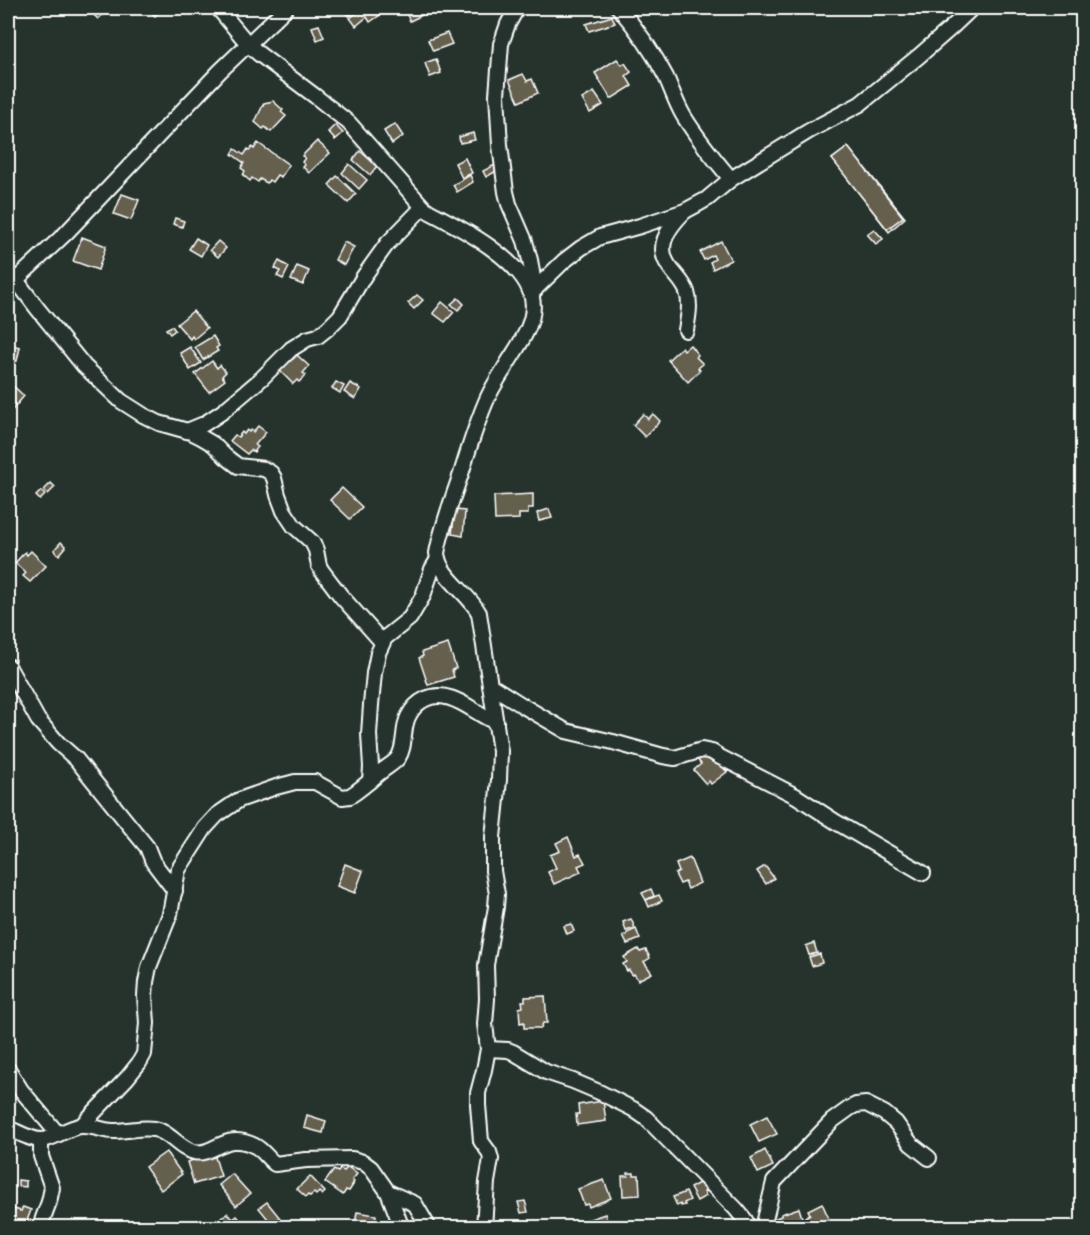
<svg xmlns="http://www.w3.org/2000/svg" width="1090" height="1235" font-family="Mynerve,sans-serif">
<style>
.building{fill:#655e4e;stroke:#fff;stroke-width:1.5}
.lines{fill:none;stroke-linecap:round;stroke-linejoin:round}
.minor-casing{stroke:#fff;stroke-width:18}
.minor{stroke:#26332d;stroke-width:14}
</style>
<rect width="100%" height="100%" fill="#26332d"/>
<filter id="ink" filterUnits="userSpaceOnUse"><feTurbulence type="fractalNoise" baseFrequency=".0167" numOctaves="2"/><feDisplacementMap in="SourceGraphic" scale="12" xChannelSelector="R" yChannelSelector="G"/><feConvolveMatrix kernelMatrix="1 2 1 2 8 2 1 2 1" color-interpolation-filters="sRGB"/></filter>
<g filter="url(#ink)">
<g class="building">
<polygon points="100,8 110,8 98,19 93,14"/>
<polygon points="147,8 170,8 164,13 161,10 155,16"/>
<polygon points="344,8 358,8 349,16 342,9"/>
<polygon points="363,8 374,8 380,15 370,22 367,17 356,26 350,18"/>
<polygon points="409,8 422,8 424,14 410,21 404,9"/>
<polygon points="424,8 429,8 431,13 426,15"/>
<polygon points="612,16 615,23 589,31 586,24"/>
<polygon points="319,25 324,37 317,40 312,27"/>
<polygon points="447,33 452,44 433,51 428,40"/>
<polygon points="436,59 441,73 430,77 425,63"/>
<polygon points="617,59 622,65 625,63 631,72 626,76 632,86 611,99 595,73"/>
<polygon points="523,74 527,81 532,79 538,93 519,102 509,80"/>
<polygon points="594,92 603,105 590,113 582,99"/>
<polygon points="273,101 283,110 281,112 286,116 271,132 265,127 263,129 255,122 264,103"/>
<polygon points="395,124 403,136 392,144 384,131"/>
<polygon points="335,125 343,133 335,140 328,132"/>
<polygon points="473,133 475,140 460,143 459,137"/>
<polygon points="317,141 330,153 309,173 303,167 305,165 302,162 305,158 302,156"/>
<polygon points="258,143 289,165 281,177 277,175 272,182 269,180 267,183 260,179 258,182 252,178 250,181 243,175 245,171 241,168 244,163 232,154 235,149 244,155 248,149 250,150 252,147 254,149"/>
<polygon points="848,147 905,218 889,232 832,159"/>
<polygon points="848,147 903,217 887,229 832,159"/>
<polygon points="360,151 377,166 370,175 353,160"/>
<polygon points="465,158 472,173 462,178 455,163"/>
<polygon points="349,164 367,180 359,189 342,173"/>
<polygon points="497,164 500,169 486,177 483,171"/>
<polygon points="470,175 473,182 457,192 453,185"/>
<polygon points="337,176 356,194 348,203 329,185"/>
<polygon points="122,194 139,200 131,220 114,214"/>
<polygon points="175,218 184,221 182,227 173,224"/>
<polygon points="874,229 883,239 876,244 867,234"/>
<polygon points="82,237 106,246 98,270 73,261"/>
<polygon points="196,238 207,245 201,256 189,249"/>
<polygon points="218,241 226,248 218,257 210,250"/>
<polygon points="721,241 731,260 713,269 710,262 715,259 713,255 704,260 700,252"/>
<polygon points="344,242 354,247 344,265 335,260"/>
<polygon points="279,261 289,267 283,279 277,276 280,271 275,268"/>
<polygon points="297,266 309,271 303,285 291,280"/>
<polygon points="417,295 423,300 414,309 408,303"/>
<polygon points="458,298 464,304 458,310 451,304"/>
<polygon points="442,302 454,312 445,322 433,313"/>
<polygon points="193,311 207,328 194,339 192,336 190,339 177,324"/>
<polygon points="172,326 175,330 170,334 166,329"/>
<polygon points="213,336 219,346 216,348 218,351 203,360 195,347"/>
<polygon points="8,344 20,347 17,361 8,359"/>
<polygon points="690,345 698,355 696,357 703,364 698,368 700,370 688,382 668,360 682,347 684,350"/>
<polygon points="190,347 201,363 190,370 180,353"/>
<polygon points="297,355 309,366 303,373 306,375 299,382 297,380 293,384 278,369 290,356 293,359"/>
<polygon points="212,361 217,368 220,365 226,372 222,376 225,380 209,392 195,374"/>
<polygon points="8,381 24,396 8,415"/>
<polygon points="336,382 344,386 340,393 332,388"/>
<polygon points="350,383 361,389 355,399 344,392"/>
<polygon points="643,414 648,419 653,414 660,421 645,437 633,425"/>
<polygon points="258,426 266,432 255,445 258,447 254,452 251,450 247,454 230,441 235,435 238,437 242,432 244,434 247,430 249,432 251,430 253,432"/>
<polygon points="51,483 55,487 48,494 44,490"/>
<polygon points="342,488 362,507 350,519 330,500"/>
<polygon points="41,491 45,495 40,500 36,496"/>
<polygon points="533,494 533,508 528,508 528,514 519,514 519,519 495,520 494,496"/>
<polygon points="549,509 552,518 539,521 537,513"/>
<polygon points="455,510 465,511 463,536 452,534"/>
<polygon points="61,542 66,547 59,555 54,550"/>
<polygon points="31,551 46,566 30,582 23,576 26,573 15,563 25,552 27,555"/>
<polygon points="448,644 456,668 452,670 454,677 428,685 419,658 423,656 422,652"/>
<polygon points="710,752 727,772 711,784 709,781 706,784 694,770 701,764 696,758 701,754 704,758"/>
<polygon points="568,837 576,856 580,854 585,863 578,866 581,872 554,884 548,872 556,868 550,855 560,851 556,843"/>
<polygon points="690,858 700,883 688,889 685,882 680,884 675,874 679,872 676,864"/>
<polygon points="345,864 363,871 355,893 337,886"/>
<polygon points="765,866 774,878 766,884 757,871"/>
<polygon points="651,889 654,896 646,900 642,893"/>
<polygon points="659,895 662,901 649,907 646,900"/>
<polygon points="631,919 635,928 626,931 623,922"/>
<polygon points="571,924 574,931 567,934 564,926"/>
<polygon points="636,929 640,939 627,944 623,936 627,935 627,933"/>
<polygon points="814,943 817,953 809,955 806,946"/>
<polygon points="638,949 640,952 646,950 650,958 644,962 652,973 638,980 634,974 632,975 629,970 627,971 623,964 627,962 624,957"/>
<polygon points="820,954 822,963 812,966 809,957"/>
<polygon points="545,996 547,1023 543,1023 541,1028 524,1028 524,1022 520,1023 519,1008 523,1007 522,1001 525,1001 525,997"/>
<polygon points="603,1101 606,1121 577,1125 576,1114 579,1114 578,1105"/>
<polygon points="307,1115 326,1121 323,1133 304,1128"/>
<polygon points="767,1116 777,1134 759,1142 750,1124"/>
<polygon points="765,1150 773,1166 758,1173 751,1158"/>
<polygon points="166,1152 182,1174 161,1190 145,1167"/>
<polygon points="214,1154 221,1176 194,1184 187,1162"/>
<polygon points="348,1167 357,1174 352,1180 354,1182 352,1185 353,1185 349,1191 346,1190 343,1195 325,1182 334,1170 338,1172 340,1169 344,1171"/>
<polygon points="628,1173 634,1173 634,1175 639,1175 640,1195 623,1196 622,1176 628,1176"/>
<polygon points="232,1174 250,1194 236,1206 219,1185"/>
<polygon points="310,1176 325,1192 322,1195 319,1192 316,1195 314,1193 310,1196 308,1195 306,1197 297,1189"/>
<polygon points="18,1180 26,1181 26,1187 18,1186"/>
<polygon points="604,1180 611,1198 589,1207 588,1204 584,1205 578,1189"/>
<polygon points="699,1183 701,1185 704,1184 707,1191 704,1192 706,1196 697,1201 690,1188"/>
<polygon points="686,1192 690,1200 684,1203 685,1205 681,1206 680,1204 677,1206 673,1197"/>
<polygon points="525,1201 528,1212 521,1213 518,1202"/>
<polygon points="267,1202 280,1218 272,1224 259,1208"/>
<polygon points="822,1203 829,1219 810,1228 805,1217 810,1214 808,1210"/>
<polygon points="23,1207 31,1210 25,1226 9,1221 14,1209 21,1211"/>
<polygon points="799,1208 805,1227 778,1228 776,1218 781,1216 781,1214"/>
<polygon points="357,1212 376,1215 374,1228 357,1228 357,1224 355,1224"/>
<polygon points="227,1213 233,1219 237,1216 242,1222 235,1228 227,1228 220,1219"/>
<polygon points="605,1214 609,1228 575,1228 588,1223 587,1220"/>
</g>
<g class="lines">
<defs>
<g id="minor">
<path d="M218,8L248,44L259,54L315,96L349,123L423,207L430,212C461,228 525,261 532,298C537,321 520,343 509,361C502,373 494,384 488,397C477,421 469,448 461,474C452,500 442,526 437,553C439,577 468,592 479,613L500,751L499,780L493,837V871L497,894L496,907L486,965L487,999L485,1024L488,1049L484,1070L478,1093V1105L481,1141L489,1152L491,1159L487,1182L484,1228"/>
<polyline points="517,8 508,24 501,44 497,95 500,145 506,192 509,204 525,241 530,260 535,290"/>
<path d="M619,8C637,29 653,52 666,77C672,90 676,103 683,115C697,138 714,159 731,179"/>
<path d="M684,212C667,229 654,248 671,269C677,277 684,283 687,292C691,304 688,318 686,330"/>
<polyline points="8,273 16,280 37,308 84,366 121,401 143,415 159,423 191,432 201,437 213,444 225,456 238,466 264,469 271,473 274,478 278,495 284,511 294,526 312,542 316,550 319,566 322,571 341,596 382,642"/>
<polyline points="16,280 66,233 220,71 286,8"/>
<polyline points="531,293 564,261 581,248 600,237 640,226 685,211 698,204 707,199 731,179 809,131 860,104 919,56 952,27 972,8"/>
<polyline points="187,431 204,424 222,412 261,379 291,349 307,339 318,336 328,328 340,316 364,276 387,244 423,207"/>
<polyline points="8,666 38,720 58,743 76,759 138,836 147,847 153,862 175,891"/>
<polyline points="490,685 525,707 566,731 613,742 663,756 675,758 702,750 712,752 720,757 796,796 836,822 923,873"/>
<polyline points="370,781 371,767 369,734 371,705 374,673 378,653 385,638 410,618 423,596 432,569 438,559"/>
<polyline points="488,1049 508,1050 513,1052 546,1072 573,1081 599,1092 633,1109 646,1118 736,1209 745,1220 749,1228"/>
<polyline points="8,1069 21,1090 58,1134"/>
<path d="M81,1126L127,1078L139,1063L144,1054L147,1023L145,996L146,982L149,967L170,914L178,870L205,828L217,815L239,800L276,787L295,782H315L342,797L350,796C361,789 370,781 379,773C385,768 393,764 398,758C406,746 402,730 408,717C416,700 433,692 450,698C467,703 480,716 496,722"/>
<path d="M8,1128C18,1132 30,1140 42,1140C54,1139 68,1127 81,1126C92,1125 103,1131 113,1131C127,1131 141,1127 154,1129C169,1131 179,1149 194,1152C213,1157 225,1130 255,1146C263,1150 268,1159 275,1164L306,1160L352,1159L363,1162L371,1168L388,1192L415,1204L429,1228"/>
<polyline points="388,1192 402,1228"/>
<polyline points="40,1228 43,1218 49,1202 52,1188 41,1156 41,1140"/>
<polyline points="763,1228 774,1182 832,1121 850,1108 856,1105 866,1104 884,1113 896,1123 911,1144 929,1158"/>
</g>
</defs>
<use href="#minor" class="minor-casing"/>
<use href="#minor" class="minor"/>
</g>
</g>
<rect width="1090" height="1235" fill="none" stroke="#26332d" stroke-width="30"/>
<rect x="15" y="15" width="1060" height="1205" fill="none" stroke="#fff" stroke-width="2" filter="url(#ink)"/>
</svg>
